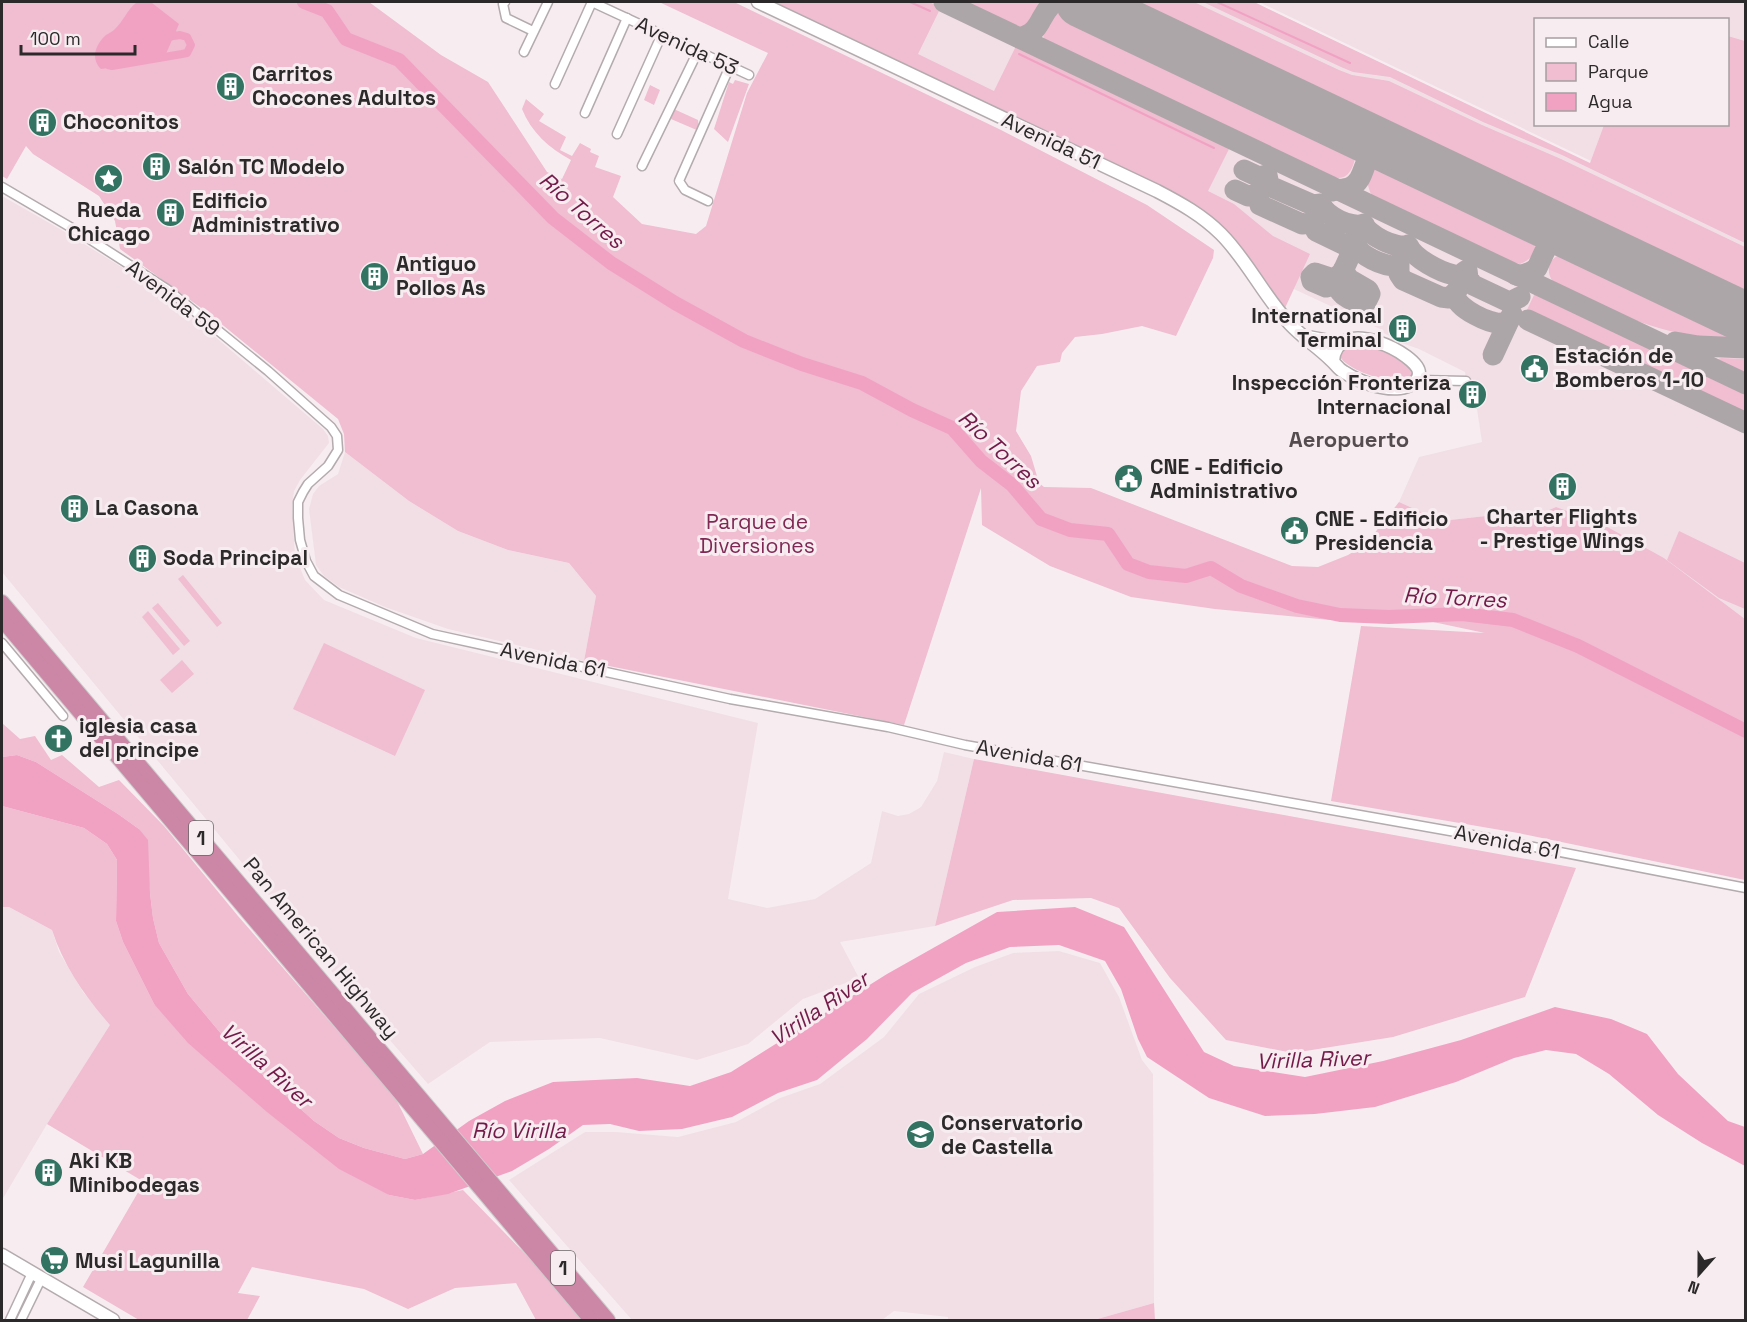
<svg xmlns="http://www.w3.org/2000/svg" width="1747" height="1322" font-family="'Space Grotesk',sans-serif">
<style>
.built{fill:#f2dfe6}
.green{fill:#f0bdd1}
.water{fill:#f1a2c2}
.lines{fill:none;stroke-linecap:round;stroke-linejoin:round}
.stream{stroke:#f1a2c2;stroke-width:2}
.canal{stroke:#f1a2c2;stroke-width:8}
.river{stroke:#f1a2c2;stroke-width:14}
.taxiway{stroke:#ada6a8;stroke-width:21}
.runway{stroke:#ada6a8;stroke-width:51}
.minor-casing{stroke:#b4abae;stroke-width:11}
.secondary-casing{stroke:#b4abae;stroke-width:15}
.trunk-casing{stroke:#ccc;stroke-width:16}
.minor{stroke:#fff;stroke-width:8}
.secondary{stroke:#fff;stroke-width:12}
.trunk{stroke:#cc87a6;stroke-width:14}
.labels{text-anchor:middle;stroke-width:6;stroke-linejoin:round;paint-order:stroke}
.shield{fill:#f7edf1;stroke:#696466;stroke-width:1.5}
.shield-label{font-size:20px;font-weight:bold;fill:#2c292a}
.street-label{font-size:21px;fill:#2c292a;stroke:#f7edf1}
.poi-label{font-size:21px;font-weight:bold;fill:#2c292a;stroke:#f7edf1;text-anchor:start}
.park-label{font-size:21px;fill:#802754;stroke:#f7edf1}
.water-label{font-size:22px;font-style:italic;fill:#731a48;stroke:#f7edf1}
.neighbourhood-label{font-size:22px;font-weight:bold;fill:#544c4f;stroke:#f7edf1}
</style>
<rect width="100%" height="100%" fill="#f7edf1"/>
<g class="built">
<polygon points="791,2 1254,2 1590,164 1745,236 1745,619 1664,558 1556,507 1511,526 1486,516 1441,521 1399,502 1419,457 1482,442 1476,403 1466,404 1464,388 1467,388 1465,372 1419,349 1393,340 1394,338 1379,331 1380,329 1283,284 1241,230"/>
<polygon points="1259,2 1745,2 1745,41 1728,36 1728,20 1674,20 1665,17 1664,20 1536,20 1536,124 1604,125 1591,161"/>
<polygon points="2,196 60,229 165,294 323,429 328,436 329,443 300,480 294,491 292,506 295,555 305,580 324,600 416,638 758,723 728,899 767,908 815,899 871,863 882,811 898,816 909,814 921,807 937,781 944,752 974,759 935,926 840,942 859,978 803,999 748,1044 697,1060 600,1038 490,1042 428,1084 361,1007 2,572"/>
<polygon points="345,452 409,501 458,531 508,550 569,563 596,596 584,661 448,629 385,607 339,587 324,576 316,565 309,509 313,494 319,486 338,474"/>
<polygon points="2,907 9,907 52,930 59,952 83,992 111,1025 47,1124 2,1200"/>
<polygon points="1059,951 1100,963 1119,997 1142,1060 1153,1074 1154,1303 1094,1320 948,1320 948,1317 894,1311 882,1320 632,1320 509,1180 585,1132 616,1132 678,1137 736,1122 780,1098 820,1084 884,1037 919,994 975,967 1013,953"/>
</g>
<g class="green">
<path d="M2,2H369L441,55L488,82L547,172L562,179L571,160C549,148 531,132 522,109L526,99L544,114L539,121L566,137L560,150L572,156L580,143L591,149L590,152L599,156L595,167L621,176L613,197L642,224L696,234L706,226L747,93L768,53L659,2H734L999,129L1147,205L1214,250L1213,258L1176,336L1142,326L1102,334L1075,337L1062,353L1060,362L1037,366L1021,391L1016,431L1031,456L1039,483L1044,487L1091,488L1292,566L1318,567L1348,555L1366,544L1399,502L1441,521L1486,516L1511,526L1556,507L1600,523L1664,558L1745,619V880L1518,833L1331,801L1361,626L1485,633L1433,622L1330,620L1215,609L1131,597L1050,566L982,525L981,488L904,725L584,661L596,596L569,563L508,550L458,531L409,501L345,452L344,434L338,419L208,313L120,249L115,221L99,196L33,154L26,146L7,179L2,176Z"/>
<polygon points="773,2 929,2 941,7 918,54 994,91 1017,44 1231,145 1208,191 1234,204 1273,236 1310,254 1285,308 1227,233 1058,138"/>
<path d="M959,2H1040C1042,14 1031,26 1021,31Z"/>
<polygon points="1120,2 1194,2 1339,70 1352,75 1389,81 1482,125 1561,159 1745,247 1745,301"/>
<polygon points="1203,2 1254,2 1590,163 1604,125 1728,124 1728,36 1745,41 1745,243 1562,155 1483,122 1390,77 1353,72 1341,67"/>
<path d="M1056,10L1062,11L1346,146L1355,158C1352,173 1345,182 1330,176L1328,178L1045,43C1040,32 1047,18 1056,10Z"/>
<polygon points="735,80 749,84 728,142 714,129 729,82 733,84"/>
<polygon points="650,85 660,90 654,105 644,100"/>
<polygon points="673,110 676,110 698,120 699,131 671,119"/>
<path d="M1381,167H1391L1528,233C1540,247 1536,257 1520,264L1512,262L1374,198L1370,192L1367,182L1374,169Z"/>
<path d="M1562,254L1575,257L1744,338C1734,340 1722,338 1712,338C1654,333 1605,309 1554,283C1545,272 1548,258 1562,254Z"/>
<polygon points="1535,293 1745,394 1745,416 1526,312"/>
<path d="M1358,344C1378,348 1394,355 1412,366L1413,375C1399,389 1350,372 1340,357L1345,346Z"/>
<polygon points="1721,358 1745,359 1745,374 1718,359"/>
<polygon points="1679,531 1745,563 1745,609 1719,598 1667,560"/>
<polygon points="183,575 222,623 217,627 178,579"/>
<polygon points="158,603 190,641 184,646 152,608"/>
<polygon points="148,611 180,649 173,655 142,617"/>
<polygon points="324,643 425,690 395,756 293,709"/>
<polygon points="182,660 194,674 172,693 160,680"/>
<polygon points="2,723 20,739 35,736 51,760 62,755 99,787 119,780 164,826 238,916 395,1097 423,1154 405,1159 364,1148 339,1138 314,1121 233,1048 188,994 159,943 153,918 148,876 139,829 118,814 36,762 17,755 2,757"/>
<polygon points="974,759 1576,868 1525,997 1393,1037 1293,1053 1226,1040 1170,978 1119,908 1091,898 1013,900 935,926"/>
<path d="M2,806L84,828L107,844L117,860L116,921L123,942L154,1004L389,1195L415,1200L463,1190L537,1266L582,1320H536L516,1283L455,1288L408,1309L364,1289L252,1267L238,1293L260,1296L247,1320H139L83,1287L144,1182L47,1124L110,1025C85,996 64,967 52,930L9,907H2Z"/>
<polygon points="1154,1303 1155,1320 1094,1320"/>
</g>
<g class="water">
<path d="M136,3H152L179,24L165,56L159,60L101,69C90,58 96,44 106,35C109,33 112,32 114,30C123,22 127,10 136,3Z"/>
<polygon points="17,755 36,762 118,814 139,829 148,840 150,893 153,918 159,943 188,994 233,1048 314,1121 339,1138 364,1148 405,1159 423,1154 469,1121 505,1101 553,1082 637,1078 690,1086 731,1072 887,974 997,912 1075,907 1124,927 1204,1052 1234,1066 1305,1077 1383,1061 1461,1040 1555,1007 1611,1019 1647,1034 1678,1074 1728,1121 1745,1127 1745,1166 1702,1143 1658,1115 1609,1074 1576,1054 1546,1050 1514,1058 1456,1082 1375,1107 1315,1114 1265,1116 1209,1098 1147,1057 1138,1039 1121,989 1105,961 1059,945 1010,947 966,963 912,993 867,1039 817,1080 778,1093 732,1117 682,1129 639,1131 610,1124 583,1125 549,1149 512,1171 448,1194 415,1200 389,1195 339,1169 267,1112 188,1043 154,1004 123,942 116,921 117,860 107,844 84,828 2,806 2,757"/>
</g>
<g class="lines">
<g class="stream">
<polyline points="910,2 930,11"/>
<polyline points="1217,2 1350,63"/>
<polyline points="1019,54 1214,148"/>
</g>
<polygon class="canal" points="180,35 187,37 191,45 187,53 182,54 112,66 108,65 102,58 104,51 110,46"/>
<polyline class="river" points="304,2 327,11 346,39 399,60 553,218 611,263 675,303 744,341 802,364 862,383 912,410 952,428 981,461 1012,485 1041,519 1070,530 1108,534 1128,564 1149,572 1186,576 1211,568 1241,586 1297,606 1340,615 1389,617 1462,614 1513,620 1578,646 1746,731"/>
<g class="taxiway">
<polyline points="944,2 1746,384"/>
<path d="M1020,38C1043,31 1038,16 1054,2"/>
<polyline points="1363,136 1368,145 1370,156"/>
<path d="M1244,170L1259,177L1267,175L1269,185L1274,188L1313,205L1321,204C1325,216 1352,229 1364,224C1367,235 1397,250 1408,245C1413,258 1440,272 1454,275C1459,276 1463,273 1467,270L1468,278L1473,285L1507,301H1512L1520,297"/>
<path d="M1235,190L1248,196L1258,194L1260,205L1302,224L1313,223L1316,231L1345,245L1355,243C1359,256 1383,266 1396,266L1399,263V274L1403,280L1441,297L1449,298L1456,292"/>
<path d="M1332,191C1338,189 1345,190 1351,187C1370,176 1357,153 1389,148"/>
<polyline points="1542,221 1548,231 1550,241"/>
<path d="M1343,270L1349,279L1368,290L1370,294L1366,302C1355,304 1339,296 1337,284L1359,236"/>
<path d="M1516,275C1524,276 1530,273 1537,268C1546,250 1547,237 1569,234"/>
<path d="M1461,283C1459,287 1455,292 1456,297C1457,308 1491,325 1501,323C1506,323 1507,321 1510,319"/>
<polyline points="1337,284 1326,287 1312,281 1311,277 1315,273 1333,279 1341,274"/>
<polyline points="1528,320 1746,423"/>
<polyline points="1675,342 1698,346 1746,348"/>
<polyline points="1493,355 1512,314"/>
</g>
<polyline class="runway" points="1081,2 1746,318"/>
<defs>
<g id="minor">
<polyline points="505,2 503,4 506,18 533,31"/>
<polyline points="592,2 749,75"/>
<polyline points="524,52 548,2"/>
<polyline points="555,84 592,2"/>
<polyline points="585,113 627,18"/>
<polyline points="617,134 662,34"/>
<polyline points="642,166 698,51"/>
<polyline points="2,187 77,231 167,289 268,371 331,427 337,436 338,450 328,466 308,484 303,492 298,502 298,518 300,540 306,561 314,576 339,595 432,634 730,699 888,727 965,745 1467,834 1746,888"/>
<polyline points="708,201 685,190 679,181 730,66"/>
<polyline points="1418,380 1466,381"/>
<polyline points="2,643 63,716"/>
<polyline points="10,1320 32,1273"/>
<polyline points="21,1320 41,1279"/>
</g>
<g id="secondary">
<path d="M758,2L1157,191C1180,203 1202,215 1221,234C1248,261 1264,297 1290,324C1303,338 1318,347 1331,360C1336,364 1338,369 1344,372C1359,382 1382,390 1400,388C1408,387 1419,383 1419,373C1419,354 1336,313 1333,361"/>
<polyline points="1303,336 1340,343"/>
<polyline points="2,1255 113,1320"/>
</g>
<g id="trunk">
<polyline points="2,602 608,1320"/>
<polyline points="2,620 591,1320"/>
</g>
</defs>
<use href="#minor" class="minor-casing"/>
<use href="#secondary" class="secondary-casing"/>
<use href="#trunk" class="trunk-casing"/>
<use href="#minor" class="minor"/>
<use href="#secondary" class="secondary"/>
<use href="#trunk" class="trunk"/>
</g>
<defs>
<symbol id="building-disc" viewBox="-11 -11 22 22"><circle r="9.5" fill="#327361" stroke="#f7edf1"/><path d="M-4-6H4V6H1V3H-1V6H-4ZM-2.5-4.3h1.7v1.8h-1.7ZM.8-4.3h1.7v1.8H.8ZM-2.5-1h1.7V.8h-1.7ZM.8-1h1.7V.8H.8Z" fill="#fff"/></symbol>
<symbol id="sight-disc" viewBox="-11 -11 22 22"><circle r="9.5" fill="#327361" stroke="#f7edf1"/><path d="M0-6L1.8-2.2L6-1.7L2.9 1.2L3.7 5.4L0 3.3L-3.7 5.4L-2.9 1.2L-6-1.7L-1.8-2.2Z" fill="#fff"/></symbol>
<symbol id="civic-disc" viewBox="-11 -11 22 22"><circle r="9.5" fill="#327361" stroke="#f7edf1"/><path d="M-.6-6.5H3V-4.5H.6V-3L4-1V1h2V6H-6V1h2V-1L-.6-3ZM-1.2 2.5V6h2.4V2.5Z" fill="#fff"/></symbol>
<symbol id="church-disc" viewBox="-11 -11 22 22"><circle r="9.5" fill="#327361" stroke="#f7edf1"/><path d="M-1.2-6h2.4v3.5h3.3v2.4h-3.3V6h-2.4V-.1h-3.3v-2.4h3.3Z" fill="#fff"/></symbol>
<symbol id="school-disc" viewBox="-11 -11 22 22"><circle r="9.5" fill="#327361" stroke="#f7edf1"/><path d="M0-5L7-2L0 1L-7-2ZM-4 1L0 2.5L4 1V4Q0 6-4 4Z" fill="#fff"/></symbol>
<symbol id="supermarket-disc" viewBox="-11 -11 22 22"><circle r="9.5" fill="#327361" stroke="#f7edf1"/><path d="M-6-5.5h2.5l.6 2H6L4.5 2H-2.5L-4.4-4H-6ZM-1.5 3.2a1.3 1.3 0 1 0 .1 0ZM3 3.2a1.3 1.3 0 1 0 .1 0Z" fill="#fff"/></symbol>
</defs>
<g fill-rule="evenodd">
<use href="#building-disc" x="214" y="70" width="33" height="33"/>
<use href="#building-disc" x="26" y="106" width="33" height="33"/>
<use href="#building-disc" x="140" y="150" width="33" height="33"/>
<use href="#sight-disc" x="92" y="162" width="33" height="33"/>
<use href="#building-disc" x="154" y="196" width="33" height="33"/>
<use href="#building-disc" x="358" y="260" width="33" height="33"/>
<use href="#building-disc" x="1386" y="312" width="33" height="33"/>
<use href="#civic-disc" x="1518" y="352" width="33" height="33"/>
<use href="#building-disc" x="1456" y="378" width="33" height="33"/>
<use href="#civic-disc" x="1112" y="462" width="33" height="33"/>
<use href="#building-disc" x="1546" y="470" width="33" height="33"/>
<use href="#building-disc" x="58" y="492" width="33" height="33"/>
<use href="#civic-disc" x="1278" y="514" width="33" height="33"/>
<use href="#building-disc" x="126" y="542" width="33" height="33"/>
<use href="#church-disc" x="42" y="722" width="33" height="33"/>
<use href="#school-disc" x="904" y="1118" width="33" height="33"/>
<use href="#building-disc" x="32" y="1156" width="33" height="33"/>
<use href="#supermarket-disc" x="38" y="1244" width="33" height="33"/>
</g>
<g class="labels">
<g class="shield">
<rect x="189" y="821" width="24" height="34" rx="4.5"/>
<rect x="551" y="1251" width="24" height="34" rx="4.5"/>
</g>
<g class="shield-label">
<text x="201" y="845">1</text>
<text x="563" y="1275">1</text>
</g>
<g class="street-label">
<text transform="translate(687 46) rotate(25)" y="7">Avenida 53</text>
<text transform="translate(1051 141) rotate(25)" y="7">Avenida 51</text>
<text transform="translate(173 298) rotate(37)" y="7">Avenida 59</text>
<text transform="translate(553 660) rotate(12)" y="7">Avenida 61</text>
<text transform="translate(1029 756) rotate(10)" y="7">Avenida 61</text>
<text transform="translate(1507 842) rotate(11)" y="7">Avenida 61</text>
<text transform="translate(321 948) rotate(50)" y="7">Pan American Highway</text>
</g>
<g class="poi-label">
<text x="252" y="81">Carritos<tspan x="252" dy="24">Chocones Adultos</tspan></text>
<text x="63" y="129">Choconitos</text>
<text x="178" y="174">Salón TC Modelo</text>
<text x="192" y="208">Edificio<tspan x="192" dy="24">Administrativo</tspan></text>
<text x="109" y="217" text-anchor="middle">Rueda<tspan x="109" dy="24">Chicago</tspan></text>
<text x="396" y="271">Antiguo<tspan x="396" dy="24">Pollos As</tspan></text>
<text x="1382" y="323" text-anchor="end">International<tspan x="1382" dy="24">Terminal</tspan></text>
<text x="1555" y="363">Estación de<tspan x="1555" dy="24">Bomberos 1-10</tspan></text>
<text x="1451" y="390" text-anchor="end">Inspección Fronteriza<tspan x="1451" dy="24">Internacional</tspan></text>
<text x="1150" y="474">CNE - Edificio<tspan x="1150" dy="24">Administrativo</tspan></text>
<text x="95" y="515">La Casona</text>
<text x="1562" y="524" text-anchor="middle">Charter Flights<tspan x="1562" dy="24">- Prestige Wings</tspan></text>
<text x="1315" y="526">CNE - Edificio<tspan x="1315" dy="24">Presidencia</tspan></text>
<text x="163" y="565">Soda Principal</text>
<text x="79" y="733">iglesia casa<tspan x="79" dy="24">del principe</tspan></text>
<text x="941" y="1130">Conservatorio<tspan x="941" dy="24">de Castella</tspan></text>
<text x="69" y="1168">Aki KB<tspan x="69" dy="24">Minibodegas</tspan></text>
<text x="75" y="1268">Musi Lagunilla</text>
</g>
<g class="park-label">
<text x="757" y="529">Parque de<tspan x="757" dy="24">Diversiones</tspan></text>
</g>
<g class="water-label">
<text transform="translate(582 210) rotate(41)" y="8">Río Torres</text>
<text transform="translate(1000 449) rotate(43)" y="8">Río Torres</text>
<text transform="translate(1455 597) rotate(3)" y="8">Río Torres</text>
<text transform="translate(819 1008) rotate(-34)" y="8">Virilla River</text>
<text transform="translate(1313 1059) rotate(-2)" y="8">Virilla River</text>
<text transform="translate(267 1065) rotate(42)" y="8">Virilla River</text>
<text x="519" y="1138">Río Virilla</text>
</g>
<g class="neighbourhood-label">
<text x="1349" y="447">Aeropuerto</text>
</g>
</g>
<rect width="1747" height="1322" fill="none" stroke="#2c292a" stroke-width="6"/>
<rect x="1534" y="18" width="195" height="108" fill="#f7edf1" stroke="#a69fa1" stroke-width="1.5"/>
<rect x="1546" y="38" width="30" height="9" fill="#ffffff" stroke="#a69fa1" stroke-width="1.5"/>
<text x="1588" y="48" font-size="18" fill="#2c292a">Calle</text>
<rect x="1546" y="63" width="30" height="18" fill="#f0bdd1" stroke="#a69fa1" stroke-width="1.5"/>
<text x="1588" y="78" font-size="18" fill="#2c292a">Parque</text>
<rect x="1546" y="93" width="30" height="18" fill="#f1a2c2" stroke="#a69fa1" stroke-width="1.5"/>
<text x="1588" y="108" font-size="18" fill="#2c292a">Agua</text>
<g transform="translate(1699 1274) rotate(201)" stroke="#f7edf1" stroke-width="4.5" paint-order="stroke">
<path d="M0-4.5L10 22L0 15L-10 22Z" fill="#2c292a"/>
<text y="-9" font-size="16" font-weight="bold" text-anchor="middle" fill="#2c292a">N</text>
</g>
<path d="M21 45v9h114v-9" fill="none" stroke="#2c292a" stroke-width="3"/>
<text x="30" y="45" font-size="18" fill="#2c292a" stroke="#f7edf1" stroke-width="4.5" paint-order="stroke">100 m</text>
</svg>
